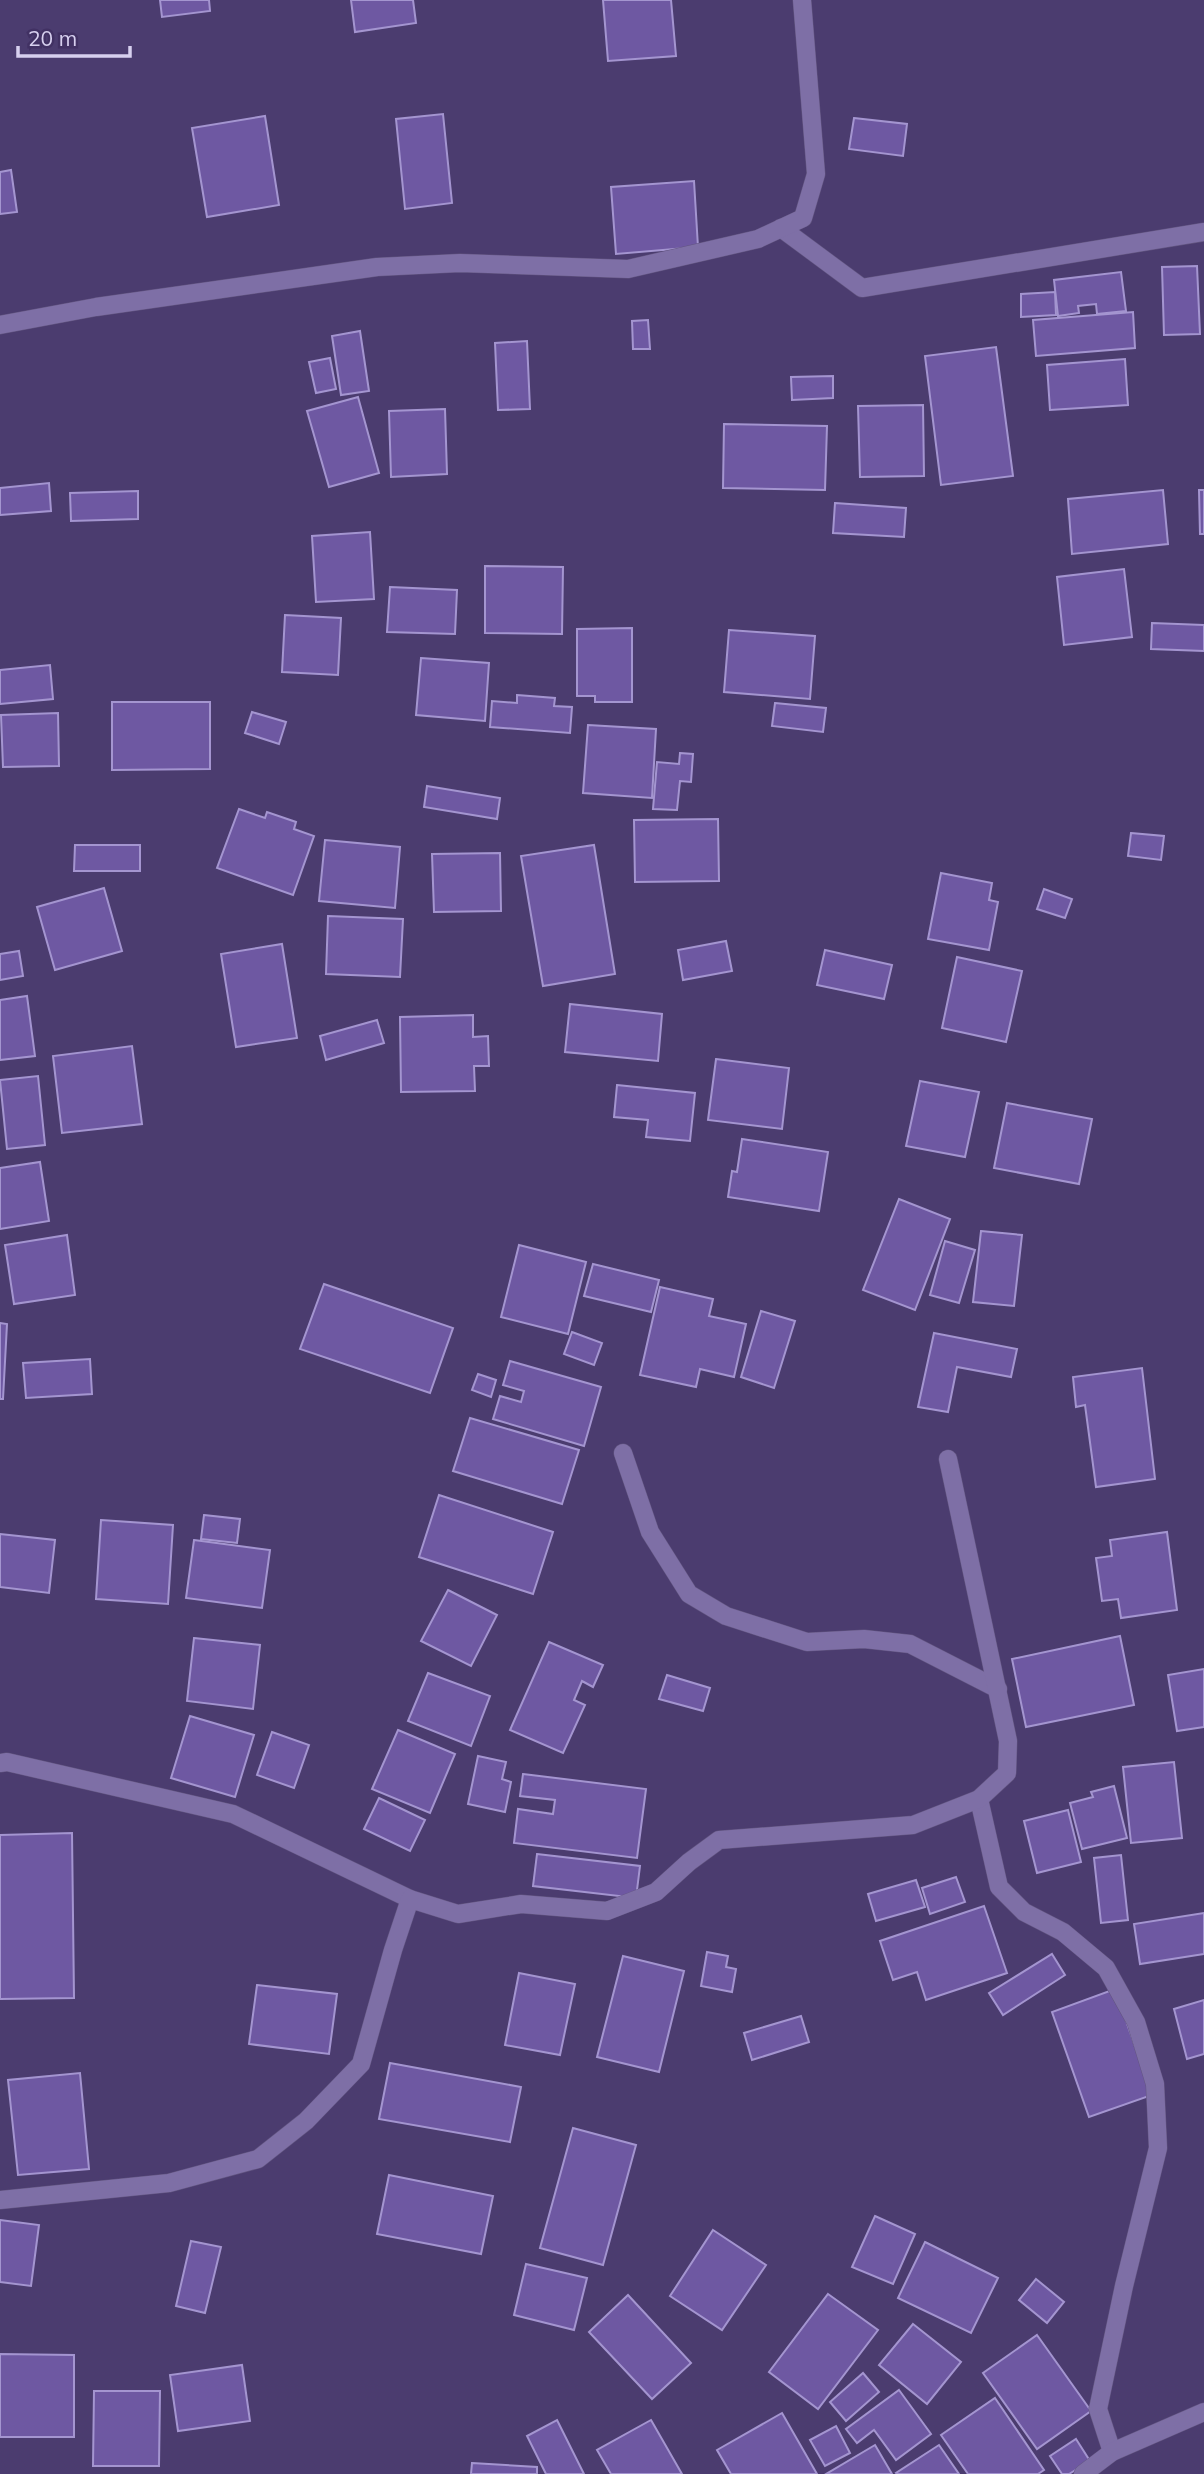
<svg xmlns="http://www.w3.org/2000/svg" width="1204" height="2474" font-family="Mulish,sans-serif">
<style>
.building{fill:#6e58a2;stroke:#a495d0;stroke-width:2}
.lines{fill:none;stroke-linecap:round;stroke-linejoin:round}
.street-casing{stroke:#635681;stroke-width:19}
.street{stroke:#7e6fa6;stroke-width:18}
</style>
<rect width="100%" height="100%" fill="#4b3c6f"/>
<g class="building">
<polygon points="160,0 209,0 210,11 162,17"/>
<polygon points="351,0 413,0 416,23 355,32"/>
<polygon points="603,0 671,0 676,56 608,61"/>
<polygon points="443,114 452,203 405,209 396,119"/>
<polygon points="265,116 279,205 207,217 192,128"/>
<polygon points="854,118 907,124 903,156 849,149"/>
<polygon points="11,170 17,212 0,214 0,172"/>
<polygon points="694,181 698,247 616,254 611,187"/>
<polygon points="1197,266 1200,334 1164,335 1162,267"/>
<polygon points="1121,272 1126,311 1097,314 1096,304 1078,306 1079,313 1058,316 1054,280"/>
<polygon points="1055,292 1056,315 1021,317 1021,294"/>
<polygon points="1133,312 1135,348 1036,356 1033,320"/>
<polygon points="648,320 650,349 633,349 632,321"/>
<polygon points="360,331 369,391 341,395 332,336"/>
<polygon points="527,341 530,409 498,410 495,343"/>
<polygon points="996,347 1013,476 941,485 925,356"/>
<polygon points="330,358 336,389 316,393 309,362"/>
<polygon points="1125,359 1128,405 1050,410 1047,365"/>
<polygon points="833,376 833,398 792,400 791,377"/>
<polygon points="358,397 379,473 329,487 307,411"/>
<polygon points="923,405 924,476 860,477 858,406"/>
<polygon points="445,409 447,474 391,477 389,411"/>
<polygon points="724,424 827,426 825,490 723,488"/>
<polygon points="49,483 51,511 0,515 0,488"/>
<polygon points="1163,490 1168,544 1072,554 1068,499"/>
<polygon points="1199,490 1204,490 1204,534 1200,534"/>
<polygon points="138,491 138,519 71,521 70,493"/>
<polygon points="835,503 906,508 904,537 833,533"/>
<polygon points="370,532 374,599 316,602 312,536"/>
<polygon points="485,566 563,567 562,634 485,633"/>
<polygon points="1124,569 1132,637 1064,645 1057,577"/>
<polygon points="390,587 457,590 455,634 387,632"/>
<polygon points="285,615 341,618 338,675 282,672"/>
<polygon points="1152,623 1204,625 1204,651 1151,649"/>
<polygon points="632,628 632,702 595,702 595,696 577,696 577,629"/>
<polygon points="729,630 815,636 810,699 724,692"/>
<polygon points="421,658 489,663 485,721 416,715"/>
<polygon points="50,665 53,699 0,704 0,670"/>
<polygon points="517,695 555,698 554,706 572,707 570,733 490,727 492,701 517,703"/>
<polygon points="112,702 210,702 210,769 112,770"/>
<polygon points="775,703 826,708 823,732 772,726"/>
<polygon points="252,712 286,722 279,744 245,733"/>
<polygon points="58,713 59,766 3,767 1,715"/>
<polygon points="588,725 656,729 652,798 583,793"/>
<polygon points="680,753 693,754 691,782 680,781 677,810 653,809 657,762 679,764"/>
<polygon points="427,786 500,798 497,819 424,807"/>
<polygon points="239,809 265,818 267,812 296,822 294,829 314,836 293,895 217,868"/>
<polygon points="718,819 719,881 635,882 634,820"/>
<polygon points="1131,833 1164,836 1161,860 1128,856"/>
<polygon points="325,840 400,847 395,908 319,901"/>
<polygon points="75,845 140,845 140,871 74,871"/>
<polygon points="594,845 615,974 543,986 521,856"/>
<polygon points="500,853 501,911 434,912 432,854"/>
<polygon points="941,873 992,883 989,900 998,902 989,950 928,939"/>
<polygon points="104,888 122,951 55,970 37,907"/>
<polygon points="1044,889 1072,899 1065,918 1037,909"/>
<polygon points="328,916 403,919 400,977 326,974"/>
<polygon points="726,941 732,971 683,980 678,950"/>
<polygon points="282,944 297,1038 236,1047 221,954"/>
<polygon points="825,950 892,965 884,999 817,985"/>
<polygon points="19,951 23,976 0,980 0,954"/>
<polygon points="957,957 1022,971 1006,1042 942,1028"/>
<polygon points="27,996 35,1056 0,1060 0,1000"/>
<polygon points="570,1004 662,1014 658,1061 565,1052"/>
<polygon points="473,1015 473,1037 488,1036 489,1066 474,1066 475,1091 401,1092 400,1017"/>
<polygon points="377,1020 384,1043 326,1060 320,1036"/>
<polygon points="132,1046 142,1124 62,1133 53,1056"/>
<polygon points="716,1059 789,1068 782,1129 708,1120"/>
<polygon points="38,1076 45,1145 7,1149 0,1080"/>
<polygon points="920,1081 979,1092 965,1157 906,1146"/>
<polygon points="617,1085 695,1093 690,1141 646,1137 648,1120 614,1117"/>
<polygon points="1007,1103 1092,1119 1079,1184 994,1168"/>
<polygon points="742,1139 828,1152 819,1211 728,1197 732,1171 737,1172"/>
<polygon points="40,1162 49,1221 0,1229 0,1168"/>
<polygon points="899,1199 950,1219 915,1310 863,1290"/>
<polygon points="981,1231 1022,1235 1014,1306 973,1302"/>
<polygon points="67,1235 75,1295 14,1304 5,1245"/>
<polygon points="945,1241 975,1250 959,1303 930,1295"/>
<polygon points="519,1245 586,1262 568,1334 501,1317"/>
<polygon points="593,1264 659,1280 651,1312 584,1296"/>
<polygon points="324,1284 453,1328 430,1393 300,1349"/>
<polygon points="660,1287 713,1299 709,1316 746,1324 734,1377 700,1369 696,1387 640,1375"/>
<polygon points="761,1311 795,1321 774,1388 741,1377"/>
<polygon points="0,1323 7,1324 3,1399 0,1399"/>
<polygon points="572,1332 602,1343 594,1365 564,1354"/>
<polygon points="934,1333 1017,1349 1011,1377 957,1367 948,1412 918,1407"/>
<polygon points="90,1359 92,1394 26,1398 23,1363"/>
<polygon points="510,1361 601,1387 584,1446 493,1419 500,1396 521,1402 524,1391 503,1385"/>
<polygon points="1142,1368 1155,1479 1096,1487 1085,1405 1076,1407 1073,1377"/>
<polygon points="478,1374 496,1380 491,1397 472,1390"/>
<polygon points="470,1418 579,1450 562,1504 453,1471"/>
<polygon points="439,1495 553,1532 533,1594 419,1557"/>
<polygon points="204,1515 240,1519 237,1543 201,1539"/>
<polygon points="101,1520 173,1525 168,1604 96,1599"/>
<polygon points="1167,1532 1177,1610 1121,1618 1118,1599 1102,1601 1096,1558 1112,1556 1110,1540"/>
<polygon points="0,1534 55,1540 49,1593 0,1587"/>
<polygon points="194,1540 270,1550 262,1608 186,1598"/>
<polygon points="448,1590 497,1615 471,1666 421,1641"/>
<polygon points="1120,1636 1134,1705 1026,1727 1012,1659"/>
<polygon points="194,1638 260,1645 253,1709 187,1701"/>
<polygon points="549,1642 603,1665 593,1687 582,1681 574,1700 585,1705 563,1753 510,1730"/>
<polygon points="1204,1669 1204,1727 1177,1731 1168,1675"/>
<polygon points="428,1673 490,1696 471,1746 408,1721"/>
<polygon points="667,1675 710,1688 703,1711 659,1699"/>
<polygon points="190,1716 254,1735 235,1797 171,1778"/>
<polygon points="398,1730 455,1754 430,1813 372,1789"/>
<polygon points="272,1732 309,1745 294,1788 257,1775"/>
<polygon points="478,1756 506,1762 502,1779 511,1782 505,1812 468,1804"/>
<polygon points="1174,1762 1182,1838 1131,1843 1123,1767"/>
<polygon points="523,1774 646,1789 637,1858 514,1843 518,1809 553,1814 555,1800 520,1796"/>
<polygon points="1114,1786 1127,1838 1082,1849 1070,1803 1093,1797 1091,1792"/>
<polygon points="379,1798 425,1820 410,1851 364,1829"/>
<polygon points="1068,1810 1081,1862 1037,1873 1024,1821"/>
<polygon points="72,1833 74,1998 0,1999 0,1835"/>
<polygon points="537,1854 640,1866 636,1898 533,1886"/>
<polygon points="1121,1855 1128,1920 1101,1923 1094,1858"/>
<polygon points="956,1877 965,1902 930,1914 922,1888"/>
<polygon points="916,1880 925,1907 876,1921 868,1894"/>
<polygon points="984,1906 1007,1973 926,2000 917,1972 893,1980 880,1941"/>
<polygon points="1204,1913 1204,1954 1140,1964 1134,1924"/>
<polygon points="707,1952 728,1956 726,1967 736,1969 732,1992 701,1986"/>
<polygon points="1052,1954 1065,1975 1003,2015 989,1993"/>
<polygon points="623,1956 684,1971 659,2072 597,2057"/>
<polygon points="519,1973 575,1984 560,2055 505,2045"/>
<polygon points="257,1985 337,1994 329,2054 249,2044"/>
<polygon points="1115,1989 1152,2095 1089,2117 1052,2012"/>
<polygon points="1204,2000 1204,2054 1187,2059 1174,2009"/>
<polygon points="801,2016 809,2042 752,2060 744,2033"/>
<polygon points="390,2063 521,2087 510,2142 379,2119"/>
<polygon points="80,2073 89,2169 18,2175 8,2080"/>
<polygon points="573,2128 636,2145 603,2265 540,2248"/>
<polygon points="389,2175 493,2196 481,2254 377,2234"/>
<polygon points="875,2216 915,2234 893,2284 852,2267"/>
<polygon points="0,2220 39,2225 31,2286 0,2282"/>
<polygon points="713,2230 766,2265 722,2330 670,2296"/>
<polygon points="191,2241 221,2247 205,2313 176,2306"/>
<polygon points="925,2242 998,2278 971,2333 898,2298"/>
<polygon points="526,2264 587,2278 574,2330 514,2315"/>
<polygon points="1036,2279 1064,2302 1047,2323 1019,2300"/>
<polygon points="828,2294 878,2330 818,2409 769,2372"/>
<polygon points="628,2295 691,2363 652,2399 589,2332"/>
<polygon points="913,2324 961,2362 927,2404 879,2365"/>
<polygon points="1037,2335 1091,2411 1037,2449 983,2373"/>
<polygon points="0,2354 74,2355 74,2437 0,2437"/>
<polygon points="242,2365 250,2421 178,2431 170,2375"/>
<polygon points="863,2373 879,2392 846,2421 830,2402"/>
<polygon points="899,2390 931,2434 896,2460 874,2430 857,2443 846,2429"/>
<polygon points="94,2391 160,2391 159,2466 93,2466"/>
<polygon points="995,2398 1044,2470 1038,2474 968,2474 941,2435"/>
<polygon points="782,2413 817,2474 731,2474 717,2450"/>
<polygon points="557,2420 584,2474 546,2474 527,2436"/>
<polygon points="651,2420 682,2474 611,2474 597,2450"/>
<polygon points="836,2426 850,2453 825,2466 810,2440"/>
<polygon points="1076,2439 1090,2461 1069,2474 1062,2474 1050,2456"/>
<polygon points="875,2445 892,2474 826,2474"/>
<polygon points="939,2445 959,2474 897,2474 896,2473"/>
<polygon points="472,2463 537,2467 537,2474 471,2474"/>
</g>
<g class="lines">
<defs>
<g id="street">
<polyline points="781,228 862,288 1204,232"/>
<polyline points="0,325 96,307 377,267 460,263 628,269 758,239 803,218 816,174 802,0"/>
<polyline points="623,1453 650,1532 689,1594 726,1616 807,1642 864,1639 910,1644 998,1689"/>
<polyline points="0,1763 7,1762 233,1814 410,1899"/>
<polyline points="979,1799 999,1887 1024,1912 1063,1932 1106,1968 1136,2022 1155,2084 1158,2148 1124,2286 1098,2409 1112,2452"/>
<polyline points="0,2200 169,2183 258,2159 306,2121 361,2064 393,1950 410,1899 458,1914 521,1904 607,1911 656,1892 689,1862 719,1840 913,1825 979,1799 1007,1773 1008,1741 948,1459"/>
<polyline points="1083,2474 1112,2452 1204,2412"/>
</g>
</defs>
<use href="#street" class="street-casing"/>
<use href="#street" class="street"/>
</g>
<path d="M18 46v10h112v-10" fill="none" stroke="#d7d0ef" stroke-width="3.5"/>
<text x="28" y="46" font-size="21" fill="#d7d0ef" stroke="#413163" stroke-width="5" paint-order="stroke">20 m</text>
</svg>
